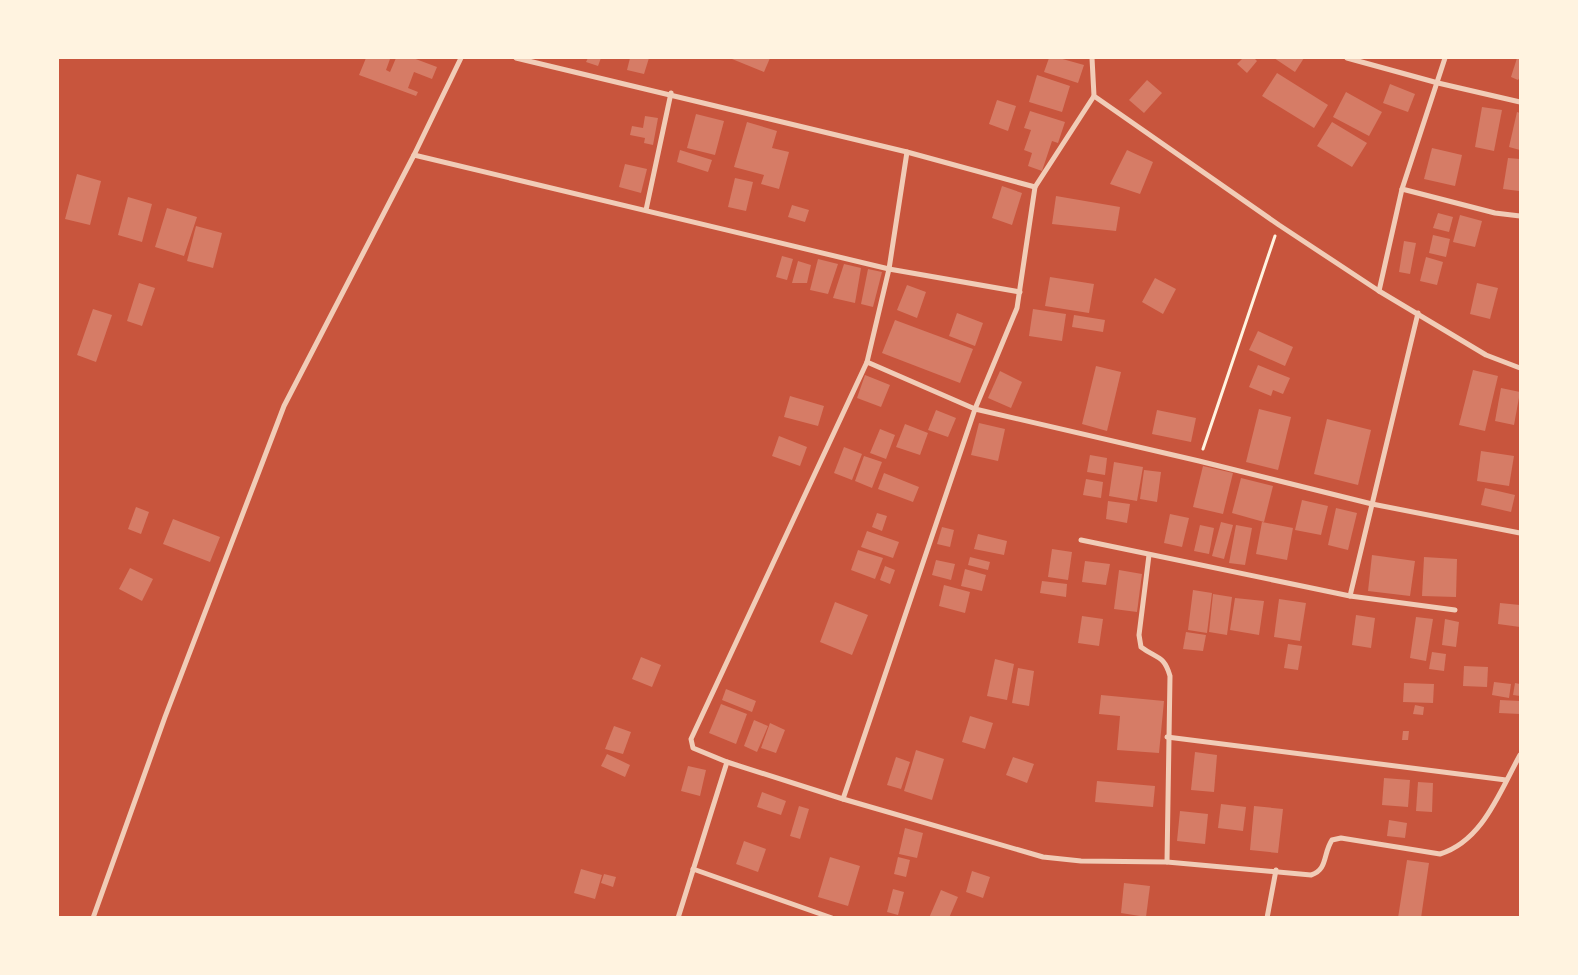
<svg xmlns="http://www.w3.org/2000/svg" width="1578" height="975" font-family="'PT Sans',sans-serif">
<style>
.building{fill:#d67c66}
.lines{fill:none;stroke-linecap:round;stroke-linejoin:round}
.path{stroke:#fff3e0;stroke-width:3}
.minor{stroke:#f1ccb7;stroke-width:5}
</style>
<rect width="100%" height="100%" fill="#c8553d"/>
<g class="building">
<polygon points="366,58 390,59 386,70 390,72 396,58 413,58 437,67 432,79 414,72 408,88 418,92 416,96 359,75"/>
<polygon points="588,58 601,58 598,66 586,62"/>
<polygon points="630,58 649,58 644,74 627,70"/>
<polygon points="732,58 770,58 764,72 732,59"/>
<polygon points="1049,58 1059,58 1084,65 1078,83 1044,72"/>
<polygon points="1243,58 1254,58 1257,61 1247,73 1237,64"/>
<polygon points="1274,58 1304,58 1295,72"/>
<polygon points="1517,58 1520,58 1520,77 1518,80 1511,77"/>
<polygon points="1277,73 1328,105 1314,128 1262,96"/>
<polygon points="1037,75 1070,86 1062,112 1029,102"/>
<polygon points="1147,80 1162,93 1144,113 1129,100"/>
<polygon points="1390,84 1415,94 1408,112 1383,103"/>
<polygon points="1346,92 1382,112 1369,136 1333,117"/>
<polygon points="997,100 1016,106 1008,131 989,124"/>
<polygon points="1482,107 1502,110 1494,151 1475,147"/>
<polygon points="1030,111 1065,122 1058,143 1052,141 1042,171 1028,166 1032,153 1024,150 1031,130 1024,128"/>
<polygon points="1517,112 1520,113 1520,150 1509,147"/>
<polygon points="696,114 724,121 715,155 687,148"/>
<polygon points="645,116 658,118 653,145 644,143 645,138 630,135 632,126 643,128"/>
<polygon points="747,122 777,131 772,148 789,152 779,189 761,184 764,175 734,167"/>
<polygon points="1332,122 1367,143 1352,167 1317,146"/>
<polygon points="1432,148 1462,155 1455,186 1424,179"/>
<polygon points="680,150 712,160 708,172 677,162"/>
<polygon points="1127,150 1153,162 1140,194 1110,184"/>
<polygon points="1508,158 1520,159 1519,191 1503,189"/>
<polygon points="625,164 647,169 641,193 619,187"/>
<polygon points="77,174 101,181 90,225 65,219"/>
<polygon points="735,178 753,182 746,211 728,207"/>
<polygon points="1002,186 1022,193 1012,225 992,218"/>
<polygon points="1056,196 1120,207 1116,231 1052,224"/>
<polygon points="128,197 152,204 142,242 118,235"/>
<polygon points="792,205 809,210 805,222 788,217"/>
<polygon points="167,208 197,217 184,256 155,247"/>
<polygon points="1438,213 1453,217 1449,232 1433,228"/>
<polygon points="1460,215 1482,221 1475,247 1453,242"/>
<polygon points="196,226 222,233 213,268 187,261"/>
<polygon points="1433,235 1450,239 1446,257 1429,253"/>
<polygon points="1404,241 1416,243 1410,274 1399,272"/>
<polygon points="782,256 793,259 787,280 776,277"/>
<polygon points="1426,257 1443,262 1437,285 1420,281"/>
<polygon points="818,259 838,264 828,294 810,290"/>
<polygon points="798,261 811,265 807,283 792,283"/>
<polygon points="844,264 861,268 855,303 833,298"/>
<polygon points="868,269 882,272 873,307 861,304"/>
<polygon points="1050,277 1094,284 1089,313 1045,306"/>
<polygon points="1155,278 1176,289 1163,314 1142,302"/>
<polygon points="139,283 155,288 142,326 127,321"/>
<polygon points="1477,283 1498,288 1490,319 1470,314"/>
<polygon points="907,285 926,292 917,318 897,310"/>
<polygon points="93,309 112,315 96,362 77,355"/>
<polygon points="1033,309 1066,314 1062,341 1029,336"/>
<polygon points="957,313 983,323 975,346 949,336"/>
<polygon points="1074,315 1105,320 1103,332 1072,327"/>
<polygon points="895,320 973,349 960,383 882,353"/>
<polygon points="1258,331 1293,347 1285,366 1249,350"/>
<polygon points="1258,365 1290,378 1283,394 1273,390 1271,396 1249,387"/>
<polygon points="1096,366 1121,372 1107,431 1082,424"/>
<polygon points="1473,370 1498,376 1485,431 1459,425"/>
<polygon points="1000,371 1022,382 1011,408 988,398"/>
<polygon points="865,375 890,385 881,407 857,398"/>
<polygon points="1501,388 1520,392 1514,425 1495,421"/>
<polygon points="790,396 824,406 818,426 784,417"/>
<polygon points="1259,409 1291,417 1278,470 1246,462"/>
<polygon points="936,410 956,418 948,437 928,430"/>
<polygon points="1157,410 1196,418 1191,442 1152,434"/>
<polygon points="1327,419 1371,430 1358,485 1314,474"/>
<polygon points="979,423 1005,429 998,461 971,455"/>
<polygon points="905,424 928,433 920,455 896,447"/>
<polygon points="880,429 895,435 886,459 870,453"/>
<polygon points="779,436 807,447 800,466 772,456"/>
<polygon points="844,447 862,454 852,480 834,473"/>
<polygon points="1481,451 1514,456 1509,486 1477,481"/>
<polygon points="1090,455 1107,458 1105,475 1087,472"/>
<polygon points="864,456 882,462 872,488 855,481"/>
<polygon points="1114,462 1143,467 1137,501 1109,496"/>
<polygon points="1203,466 1233,473 1223,514 1193,507"/>
<polygon points="1144,470 1161,472 1157,502 1140,499"/>
<polygon points="884,473 919,487 913,502 878,489"/>
<polygon points="1241,478 1273,486 1264,522 1232,513"/>
<polygon points="1086,479 1103,482 1101,498 1083,495"/>
<polygon points="1485,488 1515,495 1511,512 1481,505"/>
<polygon points="1302,500 1328,506 1321,535 1295,530"/>
<polygon points="1108,501 1130,504 1127,523 1106,519"/>
<polygon points="136,507 149,512 141,534 128,529"/>
<polygon points="1336,508 1357,513 1348,550 1328,545"/>
<polygon points="877,513 887,516 882,531 872,527"/>
<polygon points="1170,514 1189,518 1182,547 1164,543"/>
<polygon points="173,519 220,537 210,562 163,544"/>
<polygon points="1221,522 1233,525 1224,559 1212,556"/>
<polygon points="1262,522 1293,528 1287,560 1256,554"/>
<polygon points="1200,525 1214,528 1209,554 1194,551"/>
<polygon points="1236,525 1252,528 1245,565 1229,563"/>
<polygon points="942,527 954,530 950,547 937,544"/>
<polygon points="867,531 899,542 893,558 861,547"/>
<polygon points="978,534 1007,541 1004,555 974,549"/>
<polygon points="1052,549 1072,552 1068,580 1048,577"/>
<polygon points="858,550 883,558 875,579 851,570"/>
<polygon points="1372,555 1415,561 1410,596 1368,591"/>
<polygon points="970,557 990,562 988,570 968,565"/>
<polygon points="1424,557 1457,559 1456,597 1422,596"/>
<polygon points="936,560 955,564 951,580 932,575"/>
<polygon points="1085,561 1110,564 1106,585 1082,582"/>
<polygon points="885,566 895,570 890,584 880,580"/>
<polygon points="130,568 153,579 142,601 119,589"/>
<polygon points="965,569 986,575 982,591 961,586"/>
<polygon points="1119,570 1142,574 1137,612 1114,609"/>
<polygon points="1042,581 1067,584 1066,597 1040,593"/>
<polygon points="944,585 970,592 965,613 939,606"/>
<polygon points="1193,590 1212,593 1207,633 1188,630"/>
<polygon points="1213,594 1232,597 1227,635 1209,632"/>
<polygon points="1235,598 1264,601 1259,635 1230,630"/>
<polygon points="1279,599 1306,603 1300,641 1274,637"/>
<polygon points="835,602 868,615 852,655 820,642"/>
<polygon points="1500,603 1520,605 1520,627 1498,624"/>
<polygon points="1356,615 1375,618 1371,648 1352,645"/>
<polygon points="1082,616 1103,619 1099,646 1078,643"/>
<polygon points="1416,617 1433,619 1426,661 1410,658"/>
<polygon points="1445,619 1459,622 1456,647 1442,645"/>
<polygon points="1186,632 1206,635 1203,651 1183,649"/>
<polygon points="1288,644 1302,646 1298,670 1284,668"/>
<polygon points="1432,652 1446,654 1444,671 1429,669"/>
<polygon points="641,657 661,665 652,687 632,679"/>
<polygon points="995,659 1014,664 1007,700 987,696"/>
<polygon points="1464,666 1488,667 1487,687 1463,686"/>
<polygon points="1018,668 1034,671 1029,706 1012,703"/>
<polygon points="1494,682 1511,684 1509,698 1492,695"/>
<polygon points="1404,683 1434,684 1433,703 1403,702"/>
<polygon points="1515,683 1520,684 1520,696 1513,695"/>
<polygon points="726,689 756,701 752,712 722,700"/>
<polygon points="1101,695 1164,701 1159,753 1117,750 1120,716 1099,714"/>
<polygon points="1500,700 1520,701 1520,714 1499,713"/>
<polygon points="721,704 747,714 736,744 709,733"/>
<polygon points="1415,705 1424,707 1423,715 1413,714"/>
<polygon points="970,716 993,723 985,749 962,742"/>
<polygon points="754,720 768,726 757,752 744,746"/>
<polygon points="770,723 785,730 776,753 761,748"/>
<polygon points="614,726 631,732 623,754 605,749"/>
<polygon points="1403,731 1409,731 1408,740 1402,740"/>
<polygon points="916,750 944,759 932,800 904,791"/>
<polygon points="1195,752 1217,755 1214,792 1191,790"/>
<polygon points="607,754 630,765 625,777 601,766"/>
<polygon points="896,757 910,762 901,789 887,785"/>
<polygon points="1013,757 1034,764 1027,783 1006,775"/>
<polygon points="688,766 706,770 700,796 681,791"/>
<polygon points="1384,778 1410,780 1408,807 1382,805"/>
<polygon points="1097,781 1155,786 1153,807 1095,802"/>
<polygon points="1418,782 1433,783 1432,812 1416,811"/>
<polygon points="762,792 786,801 781,815 757,807"/>
<polygon points="1221,804 1246,807 1243,831 1218,828"/>
<polygon points="799,806 809,809 800,839 790,836"/>
<polygon points="1254,806 1283,809 1278,853 1250,850"/>
<polygon points="1180,811 1208,814 1205,844 1177,841"/>
<polygon points="1389,820 1407,823 1405,838 1387,836"/>
<polygon points="905,828 923,833 917,858 899,854"/>
<polygon points="744,841 766,849 758,872 736,864"/>
<polygon points="830,857 860,866 848,906 818,897"/>
<polygon points="898,857 910,860 906,877 894,874"/>
<polygon points="1407,860 1429,863 1421,918 1398,918"/>
<polygon points="581,869 602,875 595,899 574,893"/>
<polygon points="972,871 990,877 983,898 966,892"/>
<polygon points="604,874 616,877 613,887 601,883"/>
<polygon points="1124,883 1150,886 1146,917 1121,913"/>
<polygon points="893,889 904,892 898,915 887,912"/>
<polygon points="941,890 958,897 949,918 929,918"/>
</g>
<g class="lines">
<polyline class="path" points="1203,449 1275,236"/>
<g class="minor">
<polyline points="516,58 907,152 1035,187 1094,96"/>
<polyline points="1092,58 1094,96 1279,225 1379,291 1486,355 1520,368"/>
<polyline points="1347,58 1438,83 1520,102"/>
<polyline points="414,155 889,269 1020,292"/>
<polyline points="1402,189 1495,213 1520,216"/>
<polyline points="646,210 671,93"/>
<polyline points="1379,291 1402,189 1445,58"/>
<polyline points="867,362 975,409 1199,461 1372,504 1520,533"/>
<polyline points="1081,540 1350,596 1455,610"/>
<path d="M1149,555L1139,635L1141,647C1157,659 1164,655 1170,676L1167,862"/>
<polyline points="1350,596 1418,313"/>
<polyline points="1167,737 1506,780"/>
<path d="M727,762L843,799L1043,857L1081,861L1167,862L1311,875C1328,870 1323,853 1332,840L1341,838L1440,854C1483,841 1500,791 1520,755"/>
<polyline points="843,799 975,409 1017,308 1035,187"/>
<polyline points="693,869 832,918"/>
<polyline points="93,918 165,717 284,406 414,155 461,58"/>
<polyline points="678,918 727,762 693,748 691,739 867,362 889,269 907,152"/>
<polyline points="1267,918 1276,870"/>
</g>
</g>
<rect width="1578" height="975" fill="none" stroke="#fff3e0" stroke-width="118"/>
</svg>
